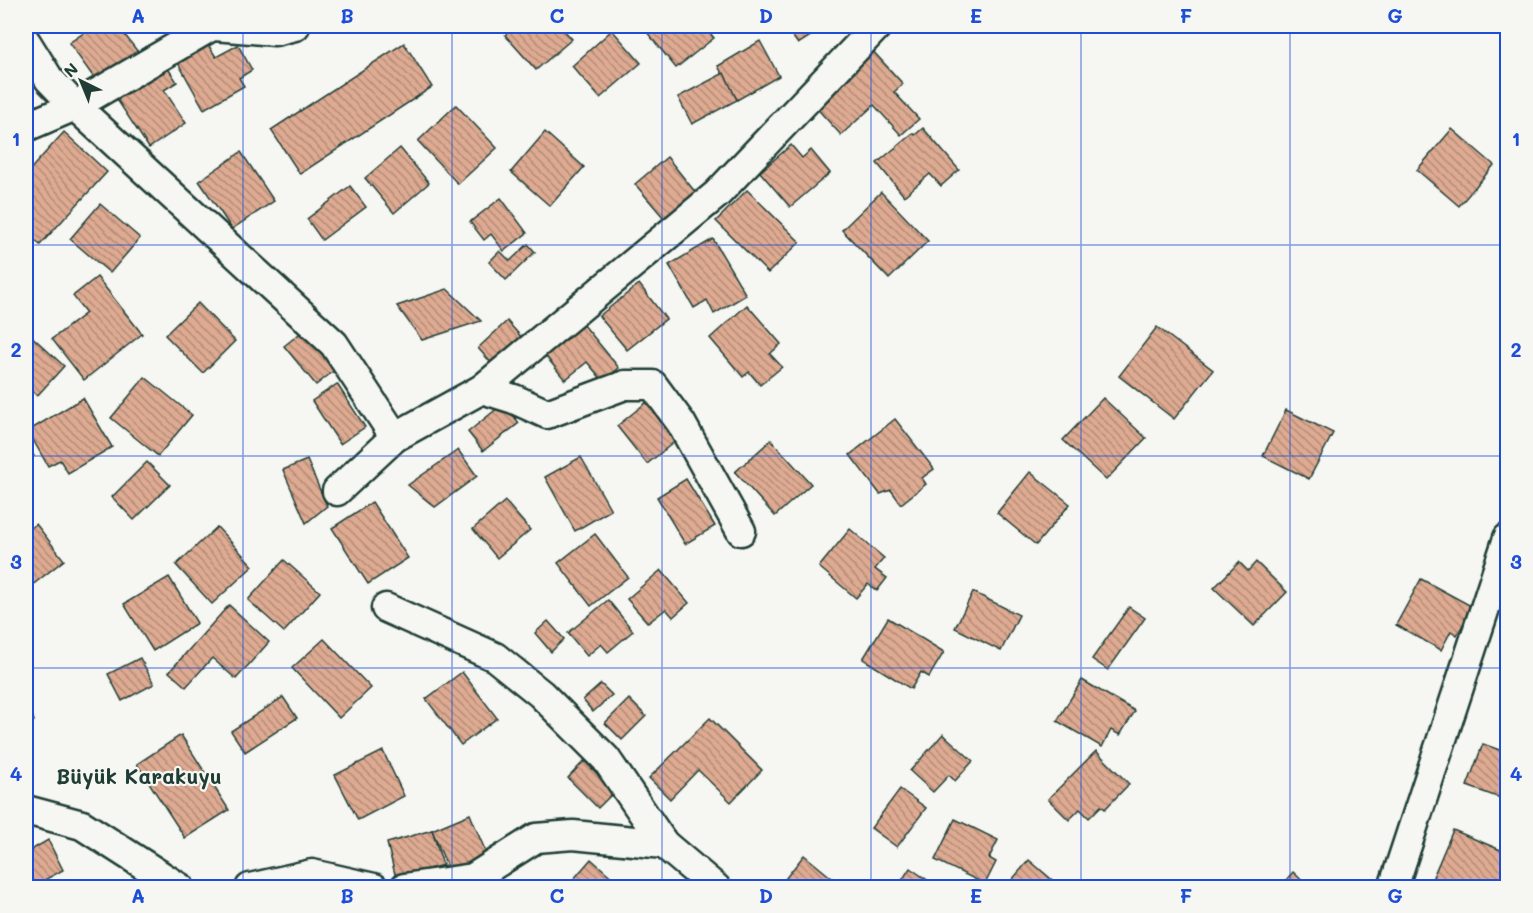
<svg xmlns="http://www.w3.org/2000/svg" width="1533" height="913" font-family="Mali,sans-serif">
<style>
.building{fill:url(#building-back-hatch);stroke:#1f3d34;stroke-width:1.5}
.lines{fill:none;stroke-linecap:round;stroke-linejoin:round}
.minor-casing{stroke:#1f3d34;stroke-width:33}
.minor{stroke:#f6f6f2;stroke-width:28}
.grid{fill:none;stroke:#1d4ed8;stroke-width:1.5;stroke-opacity:0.55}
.labels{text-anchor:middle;stroke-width:4.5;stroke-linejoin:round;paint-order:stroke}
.quarter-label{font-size:21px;font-weight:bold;fill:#1f3d34;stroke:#f6f6f2}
.neatline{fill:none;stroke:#1d4ed8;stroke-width:2}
.grid-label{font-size:20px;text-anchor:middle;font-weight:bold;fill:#1d4ed8}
</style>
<defs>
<pattern id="building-back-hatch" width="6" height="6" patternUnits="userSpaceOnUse" patternTransform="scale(1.5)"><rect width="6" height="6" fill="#deaa92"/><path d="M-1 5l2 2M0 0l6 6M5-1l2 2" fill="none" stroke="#b38c78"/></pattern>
</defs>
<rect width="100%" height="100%" fill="#f6f6f2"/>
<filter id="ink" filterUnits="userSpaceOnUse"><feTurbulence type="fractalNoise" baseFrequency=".0167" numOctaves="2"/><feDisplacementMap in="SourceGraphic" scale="12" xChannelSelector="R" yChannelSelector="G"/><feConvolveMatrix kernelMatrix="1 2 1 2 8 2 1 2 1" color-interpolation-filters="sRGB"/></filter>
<g filter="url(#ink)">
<g class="building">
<polygon points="94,26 118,26 138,52 97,82 69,43"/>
<polygon points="516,26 560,26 572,39 536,70 505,35"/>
<polygon points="642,26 704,26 714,38 676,68"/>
<polygon points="785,26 826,26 798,44"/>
<polygon points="612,30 641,63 600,98 572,66"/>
<polygon points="760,41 779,76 737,100 718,66"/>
<polygon points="207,43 216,57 238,45 252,70 239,78 244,86 204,109 177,61"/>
<polygon points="404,43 432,87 300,174 271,130"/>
<polygon points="871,49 903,84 894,92 919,119 901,135 874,105 841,135 812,103"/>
<polygon points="163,61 177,82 164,90 186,123 149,148 114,95"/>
<polygon points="724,73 737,100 692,124 678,97"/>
<polygon points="456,105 497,148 458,184 418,141"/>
<polygon points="923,128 959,170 941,186 930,174 904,196 877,163 913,133 915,135"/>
<polygon points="1452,129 1494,165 1459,206 1417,170"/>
<polygon points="64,132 107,172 40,245 26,232 26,174"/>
<polygon points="545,132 584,167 550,206 511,172"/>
<polygon points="791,145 802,158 811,150 830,173 790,207 760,172"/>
<polygon points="400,148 429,183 394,213 365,178"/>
<polygon points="241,152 274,201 232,229 199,181"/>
<polygon points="667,157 700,198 669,224 635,184"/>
<polygon points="350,186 366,207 322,240 307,219"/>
<polygon points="747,190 800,242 768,273 716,221"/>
<polygon points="881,192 928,241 889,279 842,230"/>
<polygon points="501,198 527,233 504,251 491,234 484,240 470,222"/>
<polygon points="100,204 140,238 110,273 70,239"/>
<polygon points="713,239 746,295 714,314 707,300 694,308 669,265"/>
<polygon points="528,244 535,252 506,280 489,262 500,251 510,261"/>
<polygon points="97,277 142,334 84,380 52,339 86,313 73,296"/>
<polygon points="639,284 666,319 627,350 599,316"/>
<polygon points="447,289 481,321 422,340 397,306"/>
<polygon points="198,303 235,341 203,373 165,335"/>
<polygon points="747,305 781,344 770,354 782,367 760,385 749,372 743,377 710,338"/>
<polygon points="507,321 523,339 494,366 478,348"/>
<polygon points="583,324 619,368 603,381 587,362 565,380 544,354"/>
<polygon points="1157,327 1213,370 1174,419 1119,376"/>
<polygon points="26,331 64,366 37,396 26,385"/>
<polygon points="303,331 335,370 316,385 284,346"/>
<polygon points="145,377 192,415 158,456 111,418"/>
<polygon points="337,384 365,427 340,444 312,401"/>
<polygon points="83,398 112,447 68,473 60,460 48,466 28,431"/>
<polygon points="1103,398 1146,438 1106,480 1063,440"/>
<polygon points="648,401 678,439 647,464 617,426"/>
<polygon points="504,403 519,423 483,451 468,432"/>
<polygon points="1286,410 1333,433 1309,479 1263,456"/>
<polygon points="895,419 934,469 922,478 926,484 901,504 891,490 880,494 850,455"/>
<polygon points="771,440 811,484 775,516 735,472"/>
<polygon points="26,447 34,456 26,462"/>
<polygon points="458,450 477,476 435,507 408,485"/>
<polygon points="581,457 611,510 575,531 545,477"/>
<polygon points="307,460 327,506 306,523 283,470"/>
<polygon points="147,462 170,485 134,520 112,497"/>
<polygon points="1030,472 1070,504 1036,545 997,513"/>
<polygon points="686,479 715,526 685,544 657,497"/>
<polygon points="505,501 530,530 497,558 473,529"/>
<polygon points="372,502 408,558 368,584 332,528"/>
<polygon points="36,524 64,560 26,590 26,532"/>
<polygon points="217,527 253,566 212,604 176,565"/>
<polygon points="850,529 884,558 875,569 887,578 877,591 868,584 856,598 819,567"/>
<polygon points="595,534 628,577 591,606 558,563"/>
<polygon points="284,560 320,592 284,632 248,600"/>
<polygon points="1239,562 1248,571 1256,562 1287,592 1254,626 1214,588"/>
<polygon points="661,570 689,603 673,617 666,609 648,623 627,599"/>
<polygon points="169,577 197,623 153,651 124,604"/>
<polygon points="1421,579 1473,607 1457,635 1451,631 1441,650 1396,625"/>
<polygon points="973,592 1019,615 1001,651 955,628"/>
<polygon points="608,600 633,631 608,652 601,644 587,656 568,633"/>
<polygon points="229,605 269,642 236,679 212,658 186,687 169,672"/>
<polygon points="1129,607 1145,618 1108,670 1092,659"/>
<polygon points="888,618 944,652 929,677 921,672 911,689 863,659"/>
<polygon points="548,621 564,639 551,652 535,633"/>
<polygon points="324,639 371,688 339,718 292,668"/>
<polygon points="140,658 154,684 122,701 108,674"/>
<polygon points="462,672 497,718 461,745 426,699"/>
<polygon points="1082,680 1135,711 1120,735 1111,730 1102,747 1057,721"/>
<polygon points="601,684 612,695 593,712 583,700"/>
<polygon points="26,695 34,721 26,724"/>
<polygon points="283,697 297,718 245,752 231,731"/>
<polygon points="629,699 646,716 622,740 605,723"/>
<polygon points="710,718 762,770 731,802 698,770 670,799 649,778"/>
<polygon points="943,734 973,761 955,781 949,775 933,792 910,771"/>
<polygon points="181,735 229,810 185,838 137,764"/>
<polygon points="1483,744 1508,753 1508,801 1467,786"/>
<polygon points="383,751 404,796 358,820 335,775"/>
<polygon points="1096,751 1129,784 1105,809 1101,806 1089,818 1080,809 1069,820 1048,799"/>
<polygon points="584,761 615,791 598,808 568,778"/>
<polygon points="900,789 926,808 897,847 871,828"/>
<polygon points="470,814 487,855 449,871 432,830"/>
<polygon points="955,819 998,840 989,858 996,862 985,884 935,860"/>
<polygon points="432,830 443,865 396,878 387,843"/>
<polygon points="1453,830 1508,853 1508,861 1501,877 1507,879 1503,888 1438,888 1430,884"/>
<polygon points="48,840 63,870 30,888 26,888 26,853"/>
<polygon points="804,855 844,888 778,888"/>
<polygon points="591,859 624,888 566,888"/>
<polygon points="1029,860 1058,885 1056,888 1005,888"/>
<polygon points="910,868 939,888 897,888"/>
<polygon points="1293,872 1310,888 1279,888"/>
</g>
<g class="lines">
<defs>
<g id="minor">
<polyline points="214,26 275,31 295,26"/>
<polyline points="26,42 49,79 75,106 334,344 395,437"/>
<polyline points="26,127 75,106 212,26"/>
<polyline points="482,389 514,399 547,414 625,385 653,385 681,423 741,531"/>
<polyline points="337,491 395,437 482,389 717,194 877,26"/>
<polyline points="386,608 495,657 541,694 606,759 664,844 716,888"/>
<polyline points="26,810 82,825 180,888"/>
<polyline points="250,888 312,874 374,888"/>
<polyline points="404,888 473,878 536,838 573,835 664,844"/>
<polyline points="1393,888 1508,538"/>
</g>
</defs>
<use href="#minor" class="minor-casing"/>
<use href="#minor" class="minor"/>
</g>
</g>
<path class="grid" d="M243,26V888M452,26V888M662,26V888M871,26V888M1081,26V888M1290,26V888M26,245H1508M26,456H1508M26,668H1508"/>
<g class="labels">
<g class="quarter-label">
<text x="139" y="784">Büyük Karakuyu</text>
</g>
</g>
<rect width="1533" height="913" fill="none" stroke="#f6f6f2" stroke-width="66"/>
<g transform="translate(81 81) rotate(317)" stroke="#f6f6f2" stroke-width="4.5" paint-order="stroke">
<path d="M0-4.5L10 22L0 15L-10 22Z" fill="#1f3d34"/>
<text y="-9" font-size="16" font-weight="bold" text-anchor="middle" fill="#1f3d34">N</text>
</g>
<rect x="33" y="33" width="1467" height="847" class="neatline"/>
<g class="grid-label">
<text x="138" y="23">A</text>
<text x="347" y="23">B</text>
<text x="557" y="23">C</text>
<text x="766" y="23">D</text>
<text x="976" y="23">E</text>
<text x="1186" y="23">F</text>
<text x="1395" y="23">G</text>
<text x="16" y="146">1</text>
<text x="1516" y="146">1</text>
<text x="16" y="357">2</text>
<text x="1516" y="357">2</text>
<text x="16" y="569">3</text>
<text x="1516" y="569">3</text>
<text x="16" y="781">4</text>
<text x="1516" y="781">4</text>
<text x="138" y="903">A</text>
<text x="347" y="903">B</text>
<text x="557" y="903">C</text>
<text x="766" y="903">D</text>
<text x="976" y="903">E</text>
<text x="1186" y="903">F</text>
<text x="1395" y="903">G</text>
</g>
</svg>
